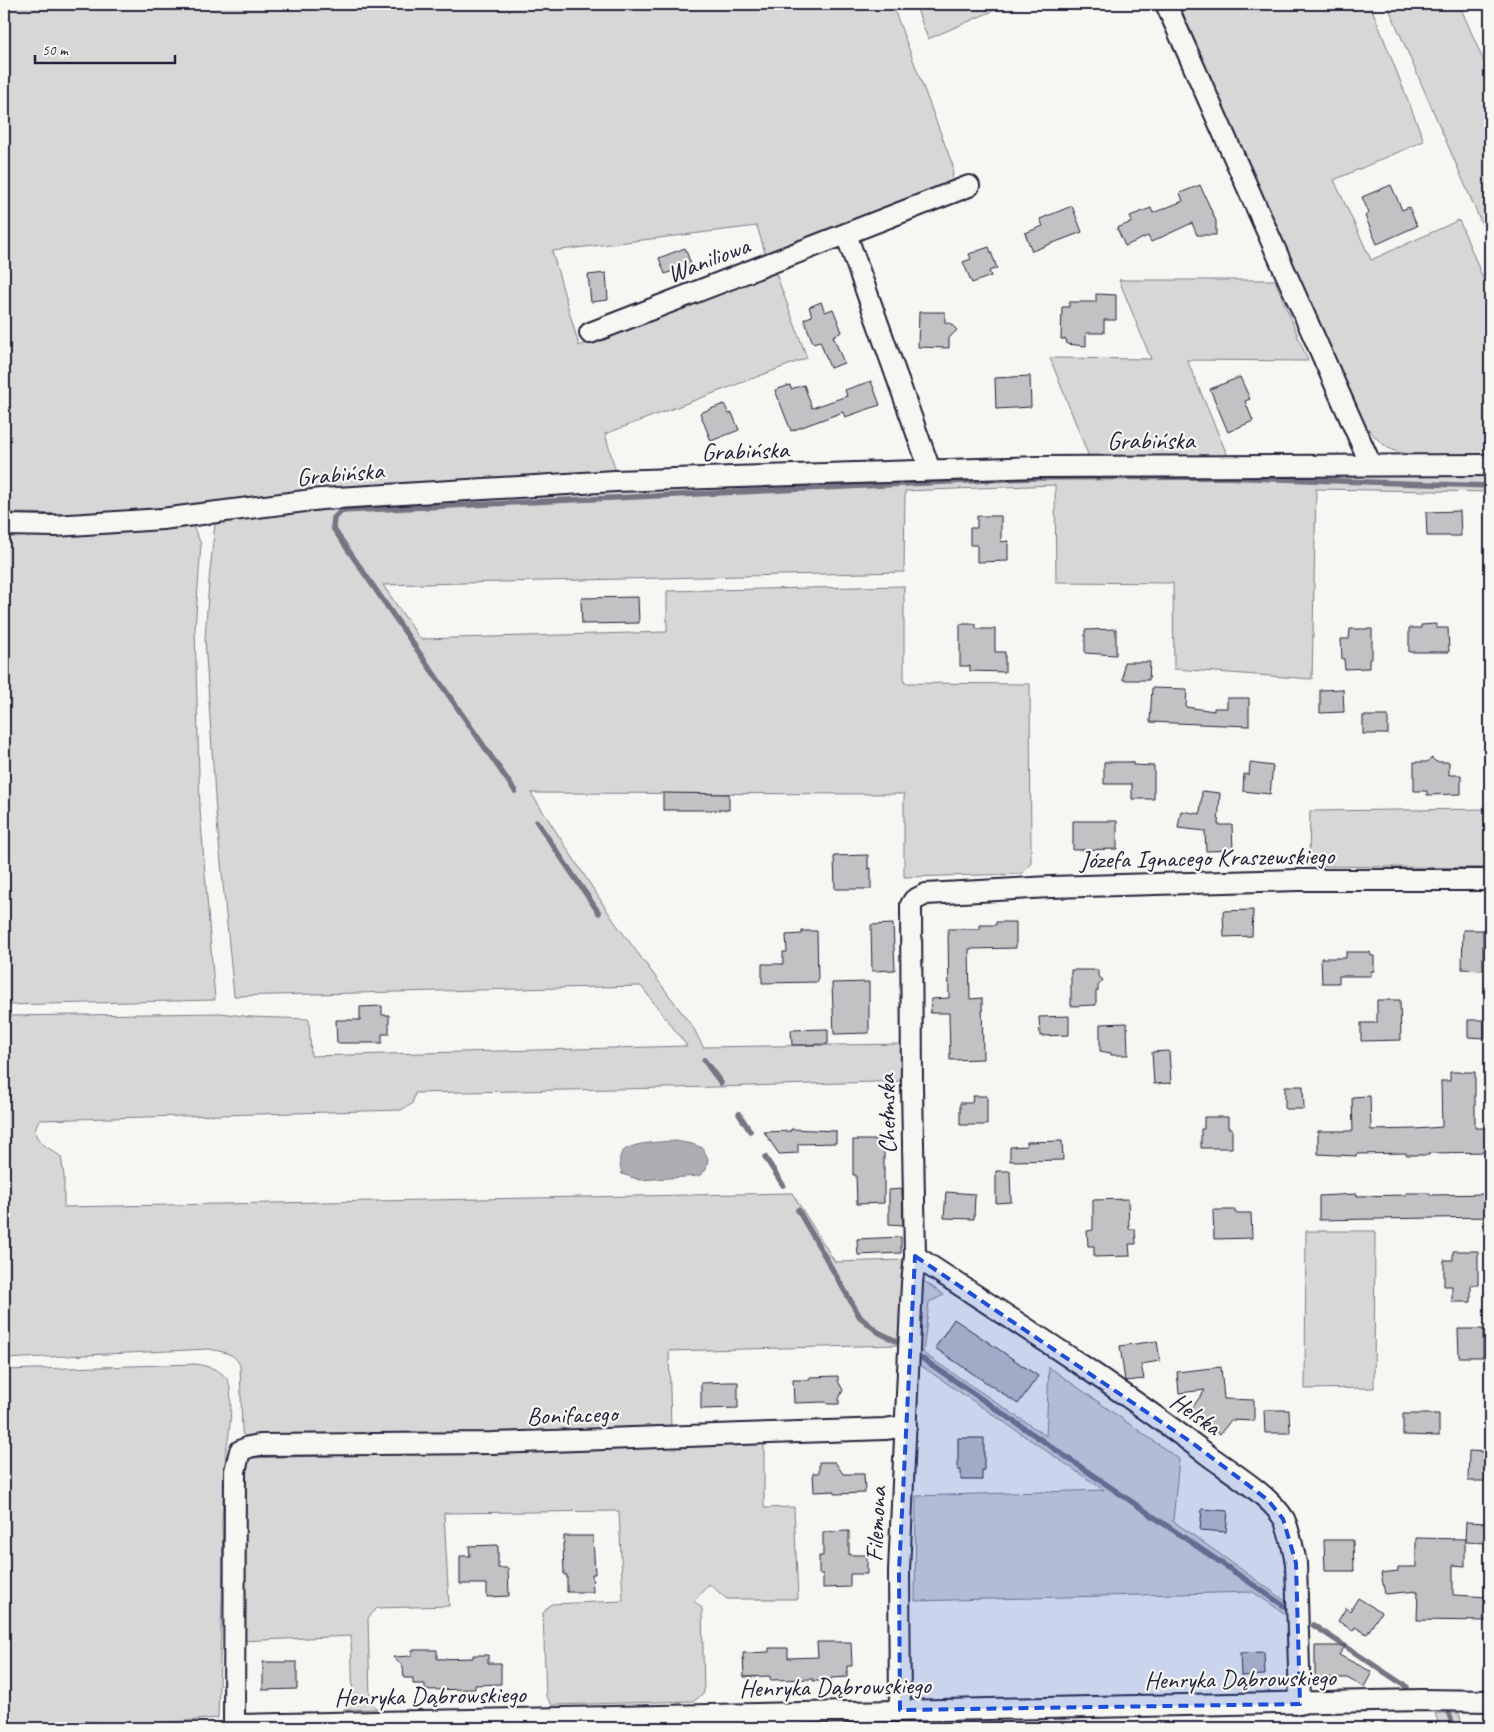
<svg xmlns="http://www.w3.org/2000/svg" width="1494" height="1732" font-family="Caveat,sans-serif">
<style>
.green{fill:#d7d7d7;stroke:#7c7c89}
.water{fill:#adadb3;stroke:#757583}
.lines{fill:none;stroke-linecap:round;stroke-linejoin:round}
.stream{stroke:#757583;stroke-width:5.5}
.building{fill:#c2c2c4;stroke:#22223b}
.minor-casing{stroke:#22223b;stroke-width:24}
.minor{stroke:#f6f6f2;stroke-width:20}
.marked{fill:#1d4ed8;fill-opacity:0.2;stroke:#1d4ed8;stroke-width:4;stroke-dasharray:10 6;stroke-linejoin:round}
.labels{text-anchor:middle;stroke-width:4.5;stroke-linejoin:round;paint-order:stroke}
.street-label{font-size:25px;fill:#22223b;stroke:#f6f6f2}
</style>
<rect width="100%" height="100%" fill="#f6f6f2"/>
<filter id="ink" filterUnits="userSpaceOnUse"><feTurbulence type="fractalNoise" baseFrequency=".02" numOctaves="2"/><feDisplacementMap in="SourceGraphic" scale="10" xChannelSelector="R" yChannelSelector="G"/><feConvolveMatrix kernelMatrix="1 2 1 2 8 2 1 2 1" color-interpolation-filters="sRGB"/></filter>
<g filter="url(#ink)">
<g class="green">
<polygon points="4,4 892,4 953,166 952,186 766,256 757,226 552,251 579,346 775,271 807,358 605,434 616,472 352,490 93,514 4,513"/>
<polygon points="915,4 1009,4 928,39"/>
<path d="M1179,4H1370L1424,141L1334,180L1371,260L1459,220L1490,295V455C1465,455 1414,459 1392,450C1377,443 1362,421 1352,407Z"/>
<polygon points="1387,4 1459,4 1490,76 1490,243"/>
<polygon points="1119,280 1275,280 1308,361 1187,360 1229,459 1089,457 1050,358 1151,359"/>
<path d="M1490,473V492L1316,489L1312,679L1174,669L1173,583L1056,582L1055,485L905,491L904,572L383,585L420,639L667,632V591L904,586V683L1030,684L1031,863L1022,874L904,877V794L531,793L614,921L694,1029L703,1047L906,1044L905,1081L717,1087L415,1093L412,1104L401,1110L39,1120C27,1140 48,1146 61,1157L64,1176V1207L792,1193L835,1262L905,1260L903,1340L898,1337V1345L669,1351L671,1429L248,1439L243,1435L242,1432L240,1365C234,1352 222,1352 209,1349L4,1359V1016L221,1013L251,1017L309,1019L311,1056L687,1046L641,986L234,996L216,812L205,639L209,581L215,523L329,507L342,502L886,476Z"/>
<polygon points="193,526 201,544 195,629 200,810 215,1000 4,1005 4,532 76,532"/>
<polygon points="1490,809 1490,868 1309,866 1310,811"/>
<polygon points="1306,1231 1375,1231 1374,1388 1305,1389"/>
<polygon points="918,1277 944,1295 929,1302 923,1353 1046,1436 1049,1367 1179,1459 1173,1521 1290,1604 1290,1617 1253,1592 915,1601 916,1496 1104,1490 917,1363"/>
<path d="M196,1364C207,1366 220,1369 227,1379C234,1388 230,1438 226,1449L222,1521L223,1569L218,1718L151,1724H120L84,1721L4,1728V1370Z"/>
<polygon points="764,1444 764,1508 794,1507 798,1599 727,1599 709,1584 694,1601 702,1608 704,1693 694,1701 552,1705 546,1696 543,1613 551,1604 623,1601 619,1511 444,1513 449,1606 377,1608 368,1618 370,1701 377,1709 343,1710 353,1702 351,1636 240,1641 243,1465 248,1458"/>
<polygon points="1435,1713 1459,1713 1463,1728 1440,1728"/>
<polygon points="1050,1722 1050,1728 749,1728"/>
</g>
<path class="water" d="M675,1141L692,1144L703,1148L708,1159L706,1170L699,1176L640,1180L622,1174C621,1168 618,1160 621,1154C627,1142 663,1142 675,1141Z"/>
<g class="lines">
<g class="stream">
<polyline points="515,791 333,528 334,518 341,511 1031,478 1222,477 1490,486"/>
<polyline points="537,822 599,913"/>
<polyline points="704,1060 721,1083"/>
<polyline points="739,1114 750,1131"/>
<polyline points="765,1157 783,1185"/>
<polyline points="798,1210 860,1317 878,1332 896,1341"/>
<polyline points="923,1359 1290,1610"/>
<polyline points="1313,1625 1407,1687"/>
<polyline points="1449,1714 1454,1728"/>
</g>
</g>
<g class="building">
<polygon points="1200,185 1216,221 1216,235 1197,235 1192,223 1151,242 1148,236 1125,246 1117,228 1132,222 1130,216 1151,208 1153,213 1183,201 1180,193"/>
<polygon points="1391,185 1402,210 1409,207 1417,226 1377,244 1365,216 1369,213 1362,197"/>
<polygon points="1072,206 1082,232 1032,251 1025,233 1043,226 1040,219"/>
<polygon points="989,247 997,268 989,271 991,276 972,283 963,262 971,259 969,254"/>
<polygon points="685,248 691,264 665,274 659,258"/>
<polygon points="606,273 608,300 591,302 588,275"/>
<polygon points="1096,294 1116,295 1116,320 1104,320 1104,333 1086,333 1086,346 1067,344 1066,339 1061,339 1062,307 1069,307 1069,302 1096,302"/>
<polygon points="821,302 825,312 833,309 842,332 833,336 844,363 830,368 820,341 813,343 804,319 812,316 809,307"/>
<polygon points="919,312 945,312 945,323 950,323 957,330 949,338 949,348 918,347"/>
<polygon points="1030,376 1031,407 996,409 995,378"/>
<polygon points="1240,377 1250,399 1245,401 1253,421 1228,432 1210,389"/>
<polygon points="871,381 880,405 845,417 843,412 791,431 775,390 790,385 791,389 804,385 812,408 847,396 845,390"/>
<polygon points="724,404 729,414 732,413 739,430 711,441 700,413"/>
<polygon points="1460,511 1461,536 1427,536 1426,512"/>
<polygon points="977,516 1001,516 1001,542 1008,541 1008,561 977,562 977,545 970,545 970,528 977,528"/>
<polygon points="638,597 639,623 582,624 581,598"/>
<polygon points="960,624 976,624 976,629 995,629 995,652 1005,652 1005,672 970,671 970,666 960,666"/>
<polygon points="1436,624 1436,628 1448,628 1449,652 1409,652 1409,628 1421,628 1421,625"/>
<polygon points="1116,629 1116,655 1085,653 1085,630"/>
<polygon points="1350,629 1372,629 1372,659 1369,659 1369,668 1345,669 1344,659 1342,659 1341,639 1349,639"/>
<polygon points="1124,662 1150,662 1149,680 1123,680"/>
<polygon points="1152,688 1187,689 1186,707 1214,711 1214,708 1227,708 1227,698 1249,698 1249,726 1150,722"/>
<polygon points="1343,689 1344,712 1320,713 1320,690"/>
<rect x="1363" y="716" width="25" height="18"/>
<polygon points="1432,758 1436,762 1449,762 1449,775 1461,775 1461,794 1427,795 1427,791 1414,791 1414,762 1427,762"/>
<polygon points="1104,762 1133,762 1133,765 1154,766 1154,799 1132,799 1132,784 1104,784"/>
<polygon points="1250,763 1273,766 1270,794 1243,791 1244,774 1249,775"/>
<polygon points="1202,791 1220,793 1218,825 1232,825 1233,850 1206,851 1205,831 1178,828 1181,811 1200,814"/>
<polygon points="663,793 729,794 729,810 663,810"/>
<polygon points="1073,821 1117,821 1117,849 1073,850"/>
<polygon points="868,855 868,869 871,868 871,889 835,889 834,856"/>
<polygon points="1253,910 1252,936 1224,937 1223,911"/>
<polygon points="996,922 1016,922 1016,948 969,949 970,999 982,998 983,1059 950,1060 949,1013 930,1013 931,999 949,998 948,929 980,929 980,925 996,925"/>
<polygon points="893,924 895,970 872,971 871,925"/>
<polygon points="1463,930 1483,930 1483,970 1462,969"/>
<polygon points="802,931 817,931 818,982 762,983 762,964 783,964 783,952 787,952 786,935 802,934"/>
<polygon points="1346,952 1370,952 1371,956 1374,956 1374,971 1371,971 1371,976 1339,976 1339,983 1322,983 1321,958 1346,958"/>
<polygon points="1071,970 1098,970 1098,976 1103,980 1098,986 1098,991 1096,991 1096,1005 1071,1006"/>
<polygon points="869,982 869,1033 834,1034 832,983"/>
<polygon points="1377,1000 1400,1000 1401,1040 1361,1041 1361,1023 1377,1023"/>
<polygon points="382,1006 382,1015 389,1015 389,1034 382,1034 382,1043 337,1043 336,1020 360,1020 360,1007"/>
<polygon points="1069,1016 1069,1035 1040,1036 1039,1017"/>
<polygon points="1468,1020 1485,1020 1485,1038 1468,1037"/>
<polygon points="1127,1023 1128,1055 1111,1055 1111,1053 1100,1051 1100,1024"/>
<polygon points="828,1029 828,1044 792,1045 791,1030"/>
<polygon points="1169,1051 1171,1083 1154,1084 1152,1052"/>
<polygon points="1450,1072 1475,1072 1475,1128 1490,1128 1490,1152 1429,1153 1429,1155 1406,1155 1406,1153 1356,1154 1356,1156 1318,1154 1318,1131 1353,1131 1352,1097 1370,1096 1371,1130 1416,1129 1442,1127 1441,1081 1450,1081"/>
<polygon points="1285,1086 1303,1086 1304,1109 1285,1109"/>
<polygon points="973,1096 987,1096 987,1125 960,1125 960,1103 972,1103"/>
<polygon points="1204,1117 1228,1117 1228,1128 1232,1128 1232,1148 1201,1148 1201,1129 1204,1129"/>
<polygon points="791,1129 836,1131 836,1143 798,1144 798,1153 779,1154 764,1132 791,1131"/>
<polygon points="853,1140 884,1140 884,1203 857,1204 856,1175 853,1175"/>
<polygon points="1062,1141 1063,1160 1010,1161 1010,1147 1027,1146 1027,1142"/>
<polygon points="996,1171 1010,1171 1011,1202 996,1203"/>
<polygon points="902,1189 903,1225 889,1224 889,1190"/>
<polygon points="946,1192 975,1194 974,1219 944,1218"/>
<polygon points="1406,1193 1430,1193 1430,1195 1490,1194 1490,1217 1319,1220 1319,1196 1357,1194 1357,1196 1406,1195"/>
<polygon points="1128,1199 1129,1229 1135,1229 1136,1244 1129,1244 1130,1256 1094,1257 1094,1246 1088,1246 1087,1231 1093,1230 1093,1200"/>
<polygon points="1213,1210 1235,1210 1235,1213 1251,1213 1252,1238 1214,1239"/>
<polygon points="901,1237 901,1253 858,1255 857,1239"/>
<polygon points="1453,1251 1478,1251 1478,1285 1471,1285 1471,1302 1452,1302 1452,1286 1444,1286 1444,1260 1453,1260"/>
<polygon points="954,1319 1038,1376 1018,1404 935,1348"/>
<polygon points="1458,1329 1483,1329 1483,1357 1459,1357"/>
<polygon points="1157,1341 1160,1361 1141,1364 1144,1379 1125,1381 1120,1346"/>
<polygon points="1221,1367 1224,1399 1254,1400 1254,1421 1231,1420 1220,1434 1189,1412 1205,1390 1179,1393 1177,1372"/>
<polygon points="838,1376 838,1381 843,1390 839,1399 839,1404 828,1404 825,1402 794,1403 793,1380 810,1380 810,1377"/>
<polygon points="727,1382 738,1382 738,1408 701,1409 701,1383"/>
<polygon points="1264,1410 1289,1410 1290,1433 1265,1433"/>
<polygon points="1403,1414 1439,1414 1439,1436 1403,1435"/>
<polygon points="958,1438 984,1438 984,1470 982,1470 982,1480 961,1480 961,1470 958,1470"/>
<polygon points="1469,1451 1486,1452 1486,1481 1468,1481"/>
<polygon points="819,1462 835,1462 843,1474 864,1474 865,1493 835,1494 835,1491 814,1492 813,1473 819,1473"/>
<polygon points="1202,1509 1228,1511 1226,1532 1200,1530"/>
<polygon points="1466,1522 1488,1523 1488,1543 1465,1542"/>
<polygon points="849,1531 849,1555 867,1555 867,1574 850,1574 850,1587 823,1588 823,1574 819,1574 819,1556 823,1556 823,1532"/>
<polygon points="564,1536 593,1536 595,1574 592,1574 593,1592 567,1592 567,1575 564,1575 563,1543 564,1543"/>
<polygon points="1416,1538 1465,1539 1465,1566 1453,1565 1453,1595 1490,1597 1490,1621 1417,1620 1418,1591 1385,1594 1381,1573 1398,1571 1398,1567 1416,1567"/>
<polygon points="1324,1540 1353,1540 1354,1571 1325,1571"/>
<polygon points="498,1545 498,1568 508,1568 509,1596 487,1597 487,1584 460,1584 460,1556 470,1556 469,1546"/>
<polygon points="1358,1598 1381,1612 1367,1634 1355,1627 1353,1631 1338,1621 1346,1608 1350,1611"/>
<polygon points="817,1642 851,1642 852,1666 847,1666 847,1677 831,1678 831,1681 813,1681 813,1679 770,1680 770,1676 744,1677 743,1653 769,1652 769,1648 788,1648 788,1658 818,1657"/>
<polygon points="1315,1646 1345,1646 1339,1655 1372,1672 1364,1687 1347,1678 1315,1678"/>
<polygon points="412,1650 437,1650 437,1659 473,1658 473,1655 488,1655 488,1663 501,1663 501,1684 475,1685 475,1689 425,1690 425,1684 413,1684 413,1678 404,1678 403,1667 393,1657 412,1656"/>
<polygon points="1264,1652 1265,1675 1241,1676 1240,1653"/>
<polygon points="263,1662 297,1662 297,1689 263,1690"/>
</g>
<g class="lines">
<defs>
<g id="minor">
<polyline points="1166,4 1371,465"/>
<polyline points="846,234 930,470"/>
<polyline points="590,333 969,186"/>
<polyline points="4,525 55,526 162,519 321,499 615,481 1038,467 1490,465"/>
<path d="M915,1256C1015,1321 1117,1386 1212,1458C1233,1473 1271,1497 1284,1519C1290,1532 1293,1549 1296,1563L1300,1704"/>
<polyline points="900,1710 899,1571 912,1283 915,1256 912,1085 911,905 914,900 926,894 1050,887 1298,880 1490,880"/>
<polyline points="234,1725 1421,1700 1490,1701"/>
<polyline points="234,1728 235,1471 240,1451 249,1447 260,1445 492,1443 885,1429 906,1426"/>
</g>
</defs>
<use href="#minor" class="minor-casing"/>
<use href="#minor" class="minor"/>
</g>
</g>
<path class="marked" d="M915,1256L1191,1442L1268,1500L1283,1519L1296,1563L1300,1704L900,1710L899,1571Z"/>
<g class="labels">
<g class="street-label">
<text transform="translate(708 259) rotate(-21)" y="9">Waniliowa</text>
<text x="1151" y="449">Grabińska</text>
<text transform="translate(745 450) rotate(-2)" y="9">Grabińska</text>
<text transform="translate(340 473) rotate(-5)" y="9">Grabińska</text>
<text transform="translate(1207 857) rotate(-1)" y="9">Józefa Ignacego Kraszewskiego</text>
<text transform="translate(886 1114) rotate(-91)" y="9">Chełmska</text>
<text transform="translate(1196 1413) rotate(35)" y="9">Helska</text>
<text transform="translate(572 1414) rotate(-2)" y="9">Bonifacego</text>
<text transform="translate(875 1524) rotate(-87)" y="9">Filemona</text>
<text transform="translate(1240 1678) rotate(-1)" y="9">Henryka Dąbrowskiego</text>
<text transform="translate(835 1686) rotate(-1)" y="9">Henryka Dąbrowskiego</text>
<text transform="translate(430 1695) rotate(-1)" y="9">Henryka Dąbrowskiego</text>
</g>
</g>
<rect width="1494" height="1732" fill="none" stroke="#f6f6f2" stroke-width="20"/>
<rect x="10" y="10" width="1474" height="1712" fill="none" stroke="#22223b" stroke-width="2" filter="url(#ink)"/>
<path d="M35 55v8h140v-8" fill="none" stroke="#22223b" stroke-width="2.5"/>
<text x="42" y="55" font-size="15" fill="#22223b" stroke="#f6f6f2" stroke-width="4" paint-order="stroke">50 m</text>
</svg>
